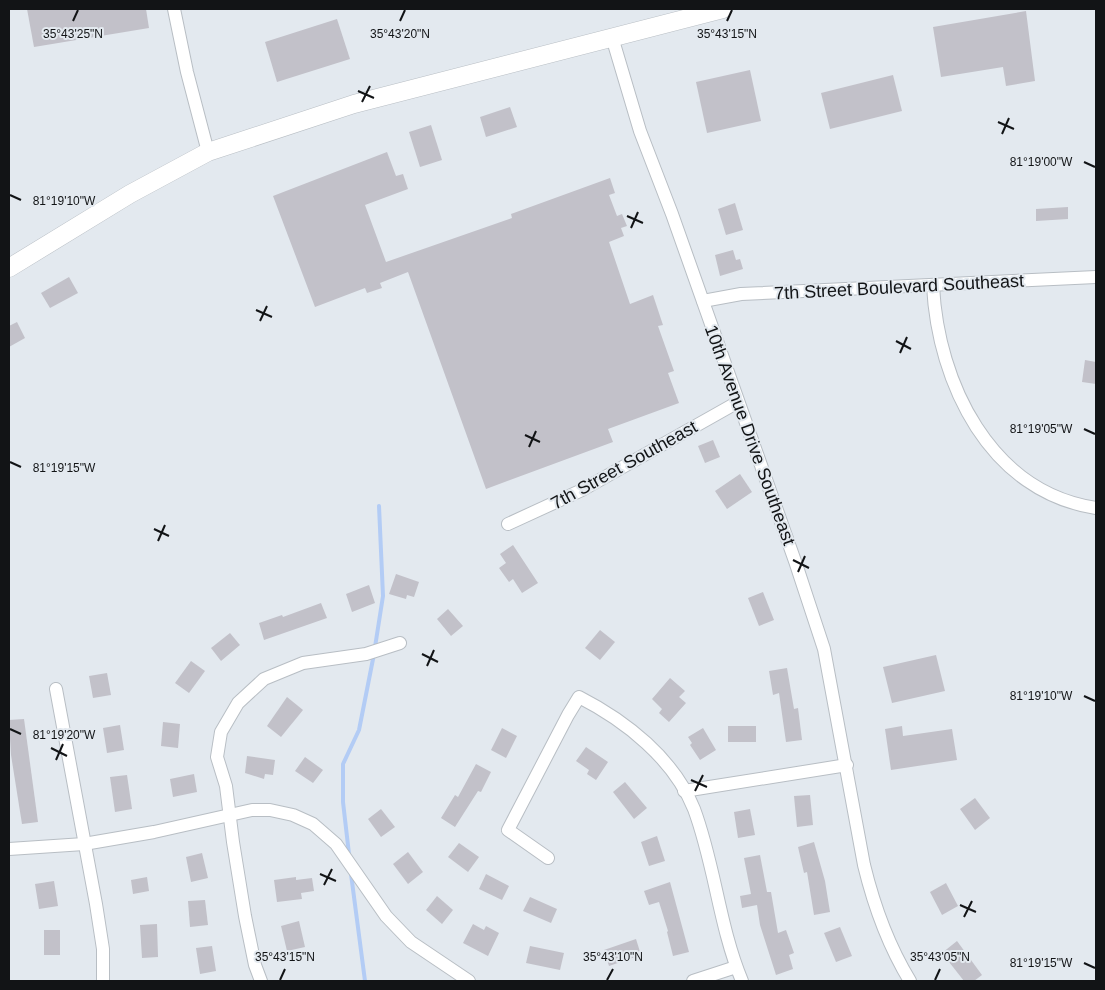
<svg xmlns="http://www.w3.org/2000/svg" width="1105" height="990" font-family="Helvetica,sans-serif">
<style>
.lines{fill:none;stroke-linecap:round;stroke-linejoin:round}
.stream{stroke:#b3ccf5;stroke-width:4}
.building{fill:#c2c1c9}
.minor-casing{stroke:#b8bec4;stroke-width:14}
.secondary-casing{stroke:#b8bec4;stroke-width:19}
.minor{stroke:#fff;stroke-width:12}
.secondary{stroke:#fff;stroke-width:18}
.ticks{fill:none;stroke:#121416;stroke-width:2}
.labels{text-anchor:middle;stroke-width:4;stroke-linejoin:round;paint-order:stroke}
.street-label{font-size:18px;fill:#121416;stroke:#e3e9ef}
.ticks-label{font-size:12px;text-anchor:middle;fill:#121416;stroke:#e3e9ef;stroke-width:4;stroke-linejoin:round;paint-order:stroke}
</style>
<rect width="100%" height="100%" fill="#e3e9ef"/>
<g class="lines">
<g class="stream">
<polyline points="375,647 383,596 379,506"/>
<polyline points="349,854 343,802 343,764 359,730 374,654"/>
<polyline points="351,874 365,981"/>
</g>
</g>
<g class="building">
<polygon points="27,9 146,9 149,28 34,47"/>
<polygon points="1026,11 1035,81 1006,86 1003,67 941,77 933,27"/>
<polygon points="337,19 350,59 277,82 265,42"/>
<polygon points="750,70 761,121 707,133 696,82"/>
<polygon points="893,75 902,111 830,129 821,93"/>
<polygon points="510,107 517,127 486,137 480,117"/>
<polygon points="431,125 442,160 420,167 409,132"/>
<polygon points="387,152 396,176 403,174 408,189 365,205 386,262 512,218 511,214 610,178 615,193 609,195 617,216 622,214 627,226 621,228 624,236 609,242 630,304 653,295 663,325 658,326 674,371 668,373 679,403 608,429 613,442 486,489 408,272 380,283 382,288 367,293 365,288 315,307 273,196"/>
<polygon points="735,203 743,230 726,235 718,209"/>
<polygon points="1068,207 1068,219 1036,221 1036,209"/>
<polygon points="733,250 736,260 740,259 743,269 720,276 715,255"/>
<polygon points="69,277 78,293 50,308 41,293"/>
<polygon points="17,322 25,338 9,347 9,326"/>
<polygon points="1085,360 1096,362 1096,384 1082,382"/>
<polygon points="713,440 720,457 705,463 698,446"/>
<polygon points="740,474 752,492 727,509 715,491"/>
<polygon points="513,545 538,583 522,593 513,579 509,582 499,568 506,563 500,554"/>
<polygon points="396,574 419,582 414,597 407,595 406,599 389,594"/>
<polygon points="369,585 375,603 352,612 346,594"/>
<polygon points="763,592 774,620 759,626 748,598"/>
<polygon points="321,603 327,618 264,640 259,623 282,615 283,617"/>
<polygon points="448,609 463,626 451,636 437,619"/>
<polygon points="600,630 615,642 600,660 585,648"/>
<polygon points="230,633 240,645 221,661 211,648"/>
<polygon points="936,655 945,691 892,703 883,667"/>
<polygon points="191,661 205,671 189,693 175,683"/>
<polygon points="787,668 794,709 798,708 802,740 786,742 779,693 773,695 769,671"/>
<polygon points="107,673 111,695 93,698 89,676"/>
<polygon points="670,678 685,691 679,697 686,703 669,722 659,713 662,709 652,699"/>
<polygon points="287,697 303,710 281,737 267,726"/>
<polygon points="24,719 38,822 22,824 11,755 9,720"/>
<polygon points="163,722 180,724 178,748 161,746"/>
<polygon points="120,725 124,750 107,753 103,728"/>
<rect x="728" y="726" width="28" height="16"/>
<polygon points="902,726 903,736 952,729 957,760 891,770 885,729"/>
<polygon points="502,728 517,736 506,758 491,750"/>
<polygon points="703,728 716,750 700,760 690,745 692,743 688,737"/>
<polygon points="586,747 608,762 596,780 587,774 589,770 576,761"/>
<polygon points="247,756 275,760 273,775 265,774 264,779 245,773"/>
<polygon points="305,757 323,770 313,783 295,771"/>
<polygon points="476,764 491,772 481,792 478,791 455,827 441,818 455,795 458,797"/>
<polygon points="194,774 197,792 173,797 170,779"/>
<polygon points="127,775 132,809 115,812 110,777"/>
<polygon points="625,782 647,808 634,819 613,792"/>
<polygon points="810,795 813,825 797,827 794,796"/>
<polygon points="975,798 990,818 975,830 960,809"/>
<polygon points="381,809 395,827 381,837 368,819"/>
<polygon points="750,809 755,835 738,838 734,812"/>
<polygon points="657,836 665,861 649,866 641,842"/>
<polygon points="814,842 825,881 830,912 814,915 807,872 804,873 798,847"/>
<polygon points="459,843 479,857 468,872 448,857"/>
<polygon points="408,852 423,872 408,884 393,864"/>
<polygon points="202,853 208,878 191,882 186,857"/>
<polygon points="760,855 767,892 771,892 778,933 786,930 794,953 789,955 793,969 776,975 760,925 757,905 742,908 740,896 751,894 744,858"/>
<polygon points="486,874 509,886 502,900 479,889"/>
<polygon points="147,877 149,891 133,894 131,880"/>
<polygon points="296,877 296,880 312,878 314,891 301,893 302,899 277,902 274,880"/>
<polygon points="54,881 58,906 39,909 35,884"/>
<polygon points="670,882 689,952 673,956 667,932 668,931 659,902 649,905 644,891"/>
<polygon points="946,883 958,906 942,915 930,892"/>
<polygon points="437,896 453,910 442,924 426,910"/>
<polygon points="530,897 557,909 551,923 523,911"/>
<polygon points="205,900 208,925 190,927 188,901"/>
<polygon points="299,921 305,947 287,951 281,926"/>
<polygon points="157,924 158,957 142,958 140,925"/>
<polygon points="473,924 484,930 486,926 499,933 488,956 463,943"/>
<polygon points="840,927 852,956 836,962 824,933"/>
<rect x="44" y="930" width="16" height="25"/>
<polygon points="636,939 641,955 609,966 604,950"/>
<polygon points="957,941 982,975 974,981 964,981 942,953"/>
<polygon points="212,946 216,971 200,974 196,948"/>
<polygon points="530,946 564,953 560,970 526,963"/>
</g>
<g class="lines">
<defs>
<g id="minor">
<polyline points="174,9 187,72 208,152"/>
<path d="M612,37L640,131L672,214L796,564L824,649L864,865C874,906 888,945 910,981"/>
<path d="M933,286C938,383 990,492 1096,508"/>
<polyline points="703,301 741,294 1096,277"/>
<polyline points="508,524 582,490 738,402"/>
<polyline points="56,689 96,904 103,949 103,981"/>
<polyline points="684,791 847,765"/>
<polyline points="9,849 84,844 154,832 252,810 270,810 293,815 313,824 336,844 386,916 411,942 469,981"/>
<path d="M548,858L508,830L568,715L579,697C626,721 674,759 694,809C715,865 719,926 742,981"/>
<polyline points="261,981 255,965 245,916 233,842 226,786 217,757 221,732 238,703 264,679 303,663 366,654 400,643"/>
<polyline points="693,981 736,967"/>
</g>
<polyline id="secondary" points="9,268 130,194 208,152 354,104 723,9"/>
</defs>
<use href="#minor" class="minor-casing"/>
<use href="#secondary" class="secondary-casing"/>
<use href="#minor" class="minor"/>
<use href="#secondary" class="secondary"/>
</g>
<path class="ticks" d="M73,21L78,10M400,21L405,10M727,21L732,10M358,91L374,98M362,102L370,86M998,122L1014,129M1002,134L1009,118M1084,162L1095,167M10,195L21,200M627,216L643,223M631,228L638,212M256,310L272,317M260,321L267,306M896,341L911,349M900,353L907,337M1084,429L1095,434M525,435L540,442M529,447L536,431M10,462L21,467M154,529L169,536M158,541L165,525M793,560L809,568M798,572L805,556M422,654L438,662M427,666L434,650M1084,696L1095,701M10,729L21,734M51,748L67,756M56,760L63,744M691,780L707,787M695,791L703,775M320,874L336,881M324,885L332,869M960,905L976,912M964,917L972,901M1084,963L1095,968M280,980L285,969M607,980L613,969M935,980L940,969"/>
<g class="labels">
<g class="street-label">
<text transform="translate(899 287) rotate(-3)" y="6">7th Street Boulevard Southeast</text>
<text transform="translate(750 435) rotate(70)" y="6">10th Avenue Drive Southeast</text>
<text transform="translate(624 465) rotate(-29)" y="6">7th Street Southeast</text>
</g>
</g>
<g class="ticks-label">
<text x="73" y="38">35°43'25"N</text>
<text x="400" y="38">35°43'20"N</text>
<text x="727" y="38">35°43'15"N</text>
<text x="1041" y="166">81°19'00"W</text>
<text x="64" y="205">81°19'10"W</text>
<text x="1041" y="433">81°19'05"W</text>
<text x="64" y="472">81°19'15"W</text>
<text x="1041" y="700">81°19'10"W</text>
<text x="64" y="739">81°19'20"W</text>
<text x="285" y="961">35°43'15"N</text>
<text x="613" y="961">35°43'10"N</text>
<text x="940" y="961">35°43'05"N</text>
<text x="1041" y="967">81°19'15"W</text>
</g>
<rect width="1105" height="990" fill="none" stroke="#121416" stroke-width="20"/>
</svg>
